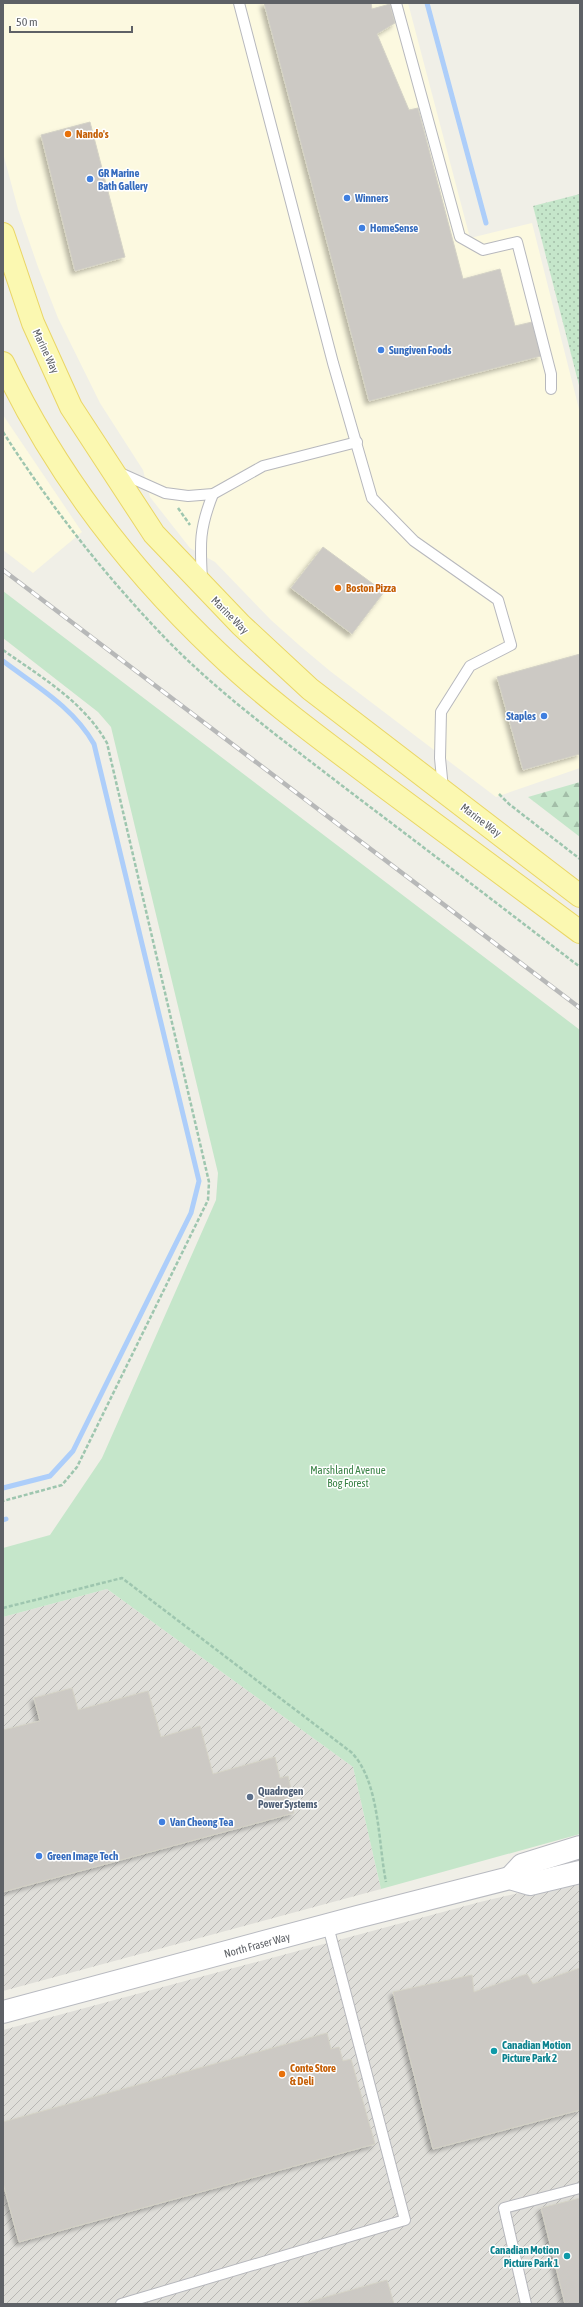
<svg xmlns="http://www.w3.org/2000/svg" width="583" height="2307" font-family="'Asap Condensed',sans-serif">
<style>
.commercial{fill:#fcf9e0}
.industrial{fill:url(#industrial-furrows)}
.grass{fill:url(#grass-dots)}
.forest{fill:url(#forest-firs)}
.park{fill:#c5e6ca}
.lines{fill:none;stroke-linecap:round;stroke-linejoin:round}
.stream{stroke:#adcefa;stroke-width:5}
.building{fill:#ccc9c4;stroke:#d4d2c6;filter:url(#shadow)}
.lane-casing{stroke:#b7b8bd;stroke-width:12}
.secondary-casing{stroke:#b8bac0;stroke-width:24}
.primary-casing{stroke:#ead666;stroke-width:24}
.path{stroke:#9ec6af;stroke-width:2.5;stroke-dasharray:4 2;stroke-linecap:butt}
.lane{stroke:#fff;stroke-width:10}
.secondary{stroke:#fff;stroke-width:22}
.primary{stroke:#fbf8b1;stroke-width:22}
.rail-casing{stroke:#b7b8b8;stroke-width:4.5}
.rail{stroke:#fff;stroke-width:3;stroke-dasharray:9;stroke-linecap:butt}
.food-dot{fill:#e8710a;stroke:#fff;stroke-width:1.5}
.shop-dot{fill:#3f7fe0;stroke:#fff;stroke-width:1.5}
.service-dot{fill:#5c6f8a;stroke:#fff;stroke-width:1.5}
.culture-dot{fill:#0f9aa8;stroke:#fff;stroke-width:1.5}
.labels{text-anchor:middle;stroke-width:3;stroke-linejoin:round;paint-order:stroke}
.food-label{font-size:11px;font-weight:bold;fill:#c56008;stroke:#fff;text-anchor:start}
.shop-label{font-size:11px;font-weight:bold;fill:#366cbe;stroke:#fff;text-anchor:start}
.street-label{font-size:11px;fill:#5e6166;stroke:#fff}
.park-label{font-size:11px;fill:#3a8246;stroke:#fff}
.service-label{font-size:11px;font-weight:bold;fill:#4e5e75;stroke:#fff;text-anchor:start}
.culture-label{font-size:11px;font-weight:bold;fill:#0d838f;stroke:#fff;text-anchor:start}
</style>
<defs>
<pattern id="industrial-furrows" width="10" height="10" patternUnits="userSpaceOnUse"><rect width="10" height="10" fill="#dfded9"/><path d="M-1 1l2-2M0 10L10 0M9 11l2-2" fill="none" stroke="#b8b7b4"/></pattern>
<pattern id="grass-dots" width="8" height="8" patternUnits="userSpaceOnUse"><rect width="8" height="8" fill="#c5e6ca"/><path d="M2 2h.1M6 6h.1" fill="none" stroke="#a3bea8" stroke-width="1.8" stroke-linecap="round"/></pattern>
<pattern id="forest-firs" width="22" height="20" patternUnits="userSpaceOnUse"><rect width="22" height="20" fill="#c5e6ca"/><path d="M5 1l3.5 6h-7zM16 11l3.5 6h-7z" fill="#a3bea8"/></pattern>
<filter id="shadow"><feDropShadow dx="-3.5" dy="3.5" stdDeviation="2" flood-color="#0004"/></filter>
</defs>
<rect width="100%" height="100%" fill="#f0efe7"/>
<g class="commercial">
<polygon points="3,3 408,3 470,238 532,223 580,413 580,768 496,797 330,671 299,645 271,620 215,562 190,548 150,497 143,470 100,403 58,318 38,267 18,209 3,153"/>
<polygon points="3,415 82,532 33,573 3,550"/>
</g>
<g class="industrial">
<polygon points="107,1589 353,1767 381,1889 3,1991 3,1617"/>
<polygon points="580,1879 580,2304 3,2304 3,2030 480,1902"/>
</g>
<polygon class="grass" points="580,194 580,389 533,206"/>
<polygon class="forest" points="580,782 580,837 528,797"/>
<polygon class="park" points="3,591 580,1030 580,1834 381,1889 353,1767 107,1589 3,1617 3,1548 50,1535 102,1458 216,1200 218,1173 111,727 98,712 3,638"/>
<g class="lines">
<g class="stream">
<polyline points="427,3 486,223"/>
<path d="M3,661C36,686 73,707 94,744L199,1181L191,1213L73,1451L50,1476L3,1488"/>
<polyline points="3,1520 6,1519"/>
</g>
</g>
<g class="building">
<polygon points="264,3 371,3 372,9 390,4 395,23 377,34 409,110 418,108 463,279 500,269 515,326 532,322 541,356 369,401"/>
<polygon points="90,122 125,257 75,271 41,135"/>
<polygon points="323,547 384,592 352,634 291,588"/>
<polygon points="580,654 580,754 523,770 497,677"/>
<polygon points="72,1688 78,1710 148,1691 161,1737 200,1726 213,1774 275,1757 280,1778 288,1776 291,1789 288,1790 294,1813 3,1892 3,1730 40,1721 34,1698"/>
<polygon points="580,1968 580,2110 433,2149 393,1992 472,1975 474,1992 527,1974 533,1984"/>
<polygon points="327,2033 331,2049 339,2047 343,2061 351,2059 375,2144 19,2242 3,2183 3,2122"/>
<polygon points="580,2198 580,2304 565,2304 541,2208"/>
<polygon points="387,2280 394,2304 301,2304"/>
</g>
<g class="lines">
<defs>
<g id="lane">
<polyline points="239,3 333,363 372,498 414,541 498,600 511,645 470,666 441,712 440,758 443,789"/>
<polyline points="396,3 460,237 483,250 517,242 551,374 551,389"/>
<polyline points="118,472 165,493 188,496 213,494 263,466 357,442"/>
<path d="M202,580C200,544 199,529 213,494"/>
<polyline points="121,2304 405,2220 328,1926"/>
<polyline points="526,2304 504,2208 580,2188"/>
</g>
<g id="secondary">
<polyline points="510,1878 522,1865 580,1847"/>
<polyline points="3,2012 357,1917 510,1878 530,1884 580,1872"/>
</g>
<g id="primary">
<polyline points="3,234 33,323 71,407 154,534 241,625 310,689 580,896"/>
<path d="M3,363C55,472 130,570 218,653C267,700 324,741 378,782C446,832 513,882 580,932"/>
</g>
</defs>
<use href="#lane" class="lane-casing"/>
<use href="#secondary" class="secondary-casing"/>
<use href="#primary" class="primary-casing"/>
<g class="path">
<path d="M3,432C51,507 106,577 168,641C223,697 287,743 349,791C426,849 503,908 580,967"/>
<polyline points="178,508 190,525"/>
<path d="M3,650C41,677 83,701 107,743L209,1182L208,1200L77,1467L62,1485L3,1501"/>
<polyline points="499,794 509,804 580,859"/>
<path d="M3,1608L122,1578L351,1752C380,1781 378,1843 386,1882"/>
</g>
<use href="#lane" class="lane"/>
<use href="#secondary" class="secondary"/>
<use href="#primary" class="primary"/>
<defs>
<polyline id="rail" points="3,570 580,1008"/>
</defs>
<use href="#rail" class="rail-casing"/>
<use href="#rail" class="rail"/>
</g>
<g class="food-dot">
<circle cx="68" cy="134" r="4"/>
<circle cx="338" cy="588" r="4"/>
<circle cx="282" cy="2074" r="4"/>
</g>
<g class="shop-dot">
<circle cx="90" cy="179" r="4"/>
<circle cx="347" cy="198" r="4"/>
<circle cx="362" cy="228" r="4"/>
<circle cx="381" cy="350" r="4"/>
<circle cx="544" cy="716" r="4"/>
<circle cx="162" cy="1822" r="4"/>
<circle cx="39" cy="1856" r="4"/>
</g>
<circle class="service-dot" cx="250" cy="1797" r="4"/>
<g class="culture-dot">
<circle cx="494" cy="2051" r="4"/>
<circle cx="567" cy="2256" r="4"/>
</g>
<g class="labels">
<g class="food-label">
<text x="76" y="138">Nando's</text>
<text x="346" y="592">Boston Pizza</text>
<text x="290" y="2072">Conte Store<tspan x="290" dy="13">&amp; Deli</tspan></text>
</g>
<g class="shop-label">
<text x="98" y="177">GR Marine<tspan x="98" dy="13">Bath Gallery</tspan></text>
<text x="355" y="202">Winners</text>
<text x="370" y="232">HomeSense</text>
<text x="389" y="354">Sungiven Foods</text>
<text x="536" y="720" text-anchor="end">Staples</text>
<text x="170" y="1826">Van Cheong Tea</text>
<text x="47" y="1860">Green Image Tech</text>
</g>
<g class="street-label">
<text transform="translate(46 351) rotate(65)" y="4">Marine Way</text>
<text transform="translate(230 615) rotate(45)" y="4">Marine Way</text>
<text transform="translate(481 820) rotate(37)" y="4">Marine Way</text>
<text transform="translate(257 1945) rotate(-15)" y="4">North Fraser Way</text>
</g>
<g class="park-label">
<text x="348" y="1474">Marshland Avenue<tspan x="348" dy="13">Bog Forest</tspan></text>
</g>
<g class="service-label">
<text x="258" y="1795">Quadrogen<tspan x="258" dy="13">Power Systems</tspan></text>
</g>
<g class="culture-label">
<text x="502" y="2049">Canadian Motion<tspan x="502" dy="13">Picture Park 2</tspan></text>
<text x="559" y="2254" text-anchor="end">Canadian Motion<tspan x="559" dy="13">Picture Park 1</tspan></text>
</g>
</g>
<rect width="583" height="2307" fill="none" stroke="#5e6166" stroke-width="8"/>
<path d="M10 26v6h122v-6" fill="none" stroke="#5e6166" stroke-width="2"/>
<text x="16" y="26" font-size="12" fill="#5e6166" stroke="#ffffff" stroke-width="3" paint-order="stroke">50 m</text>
</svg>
